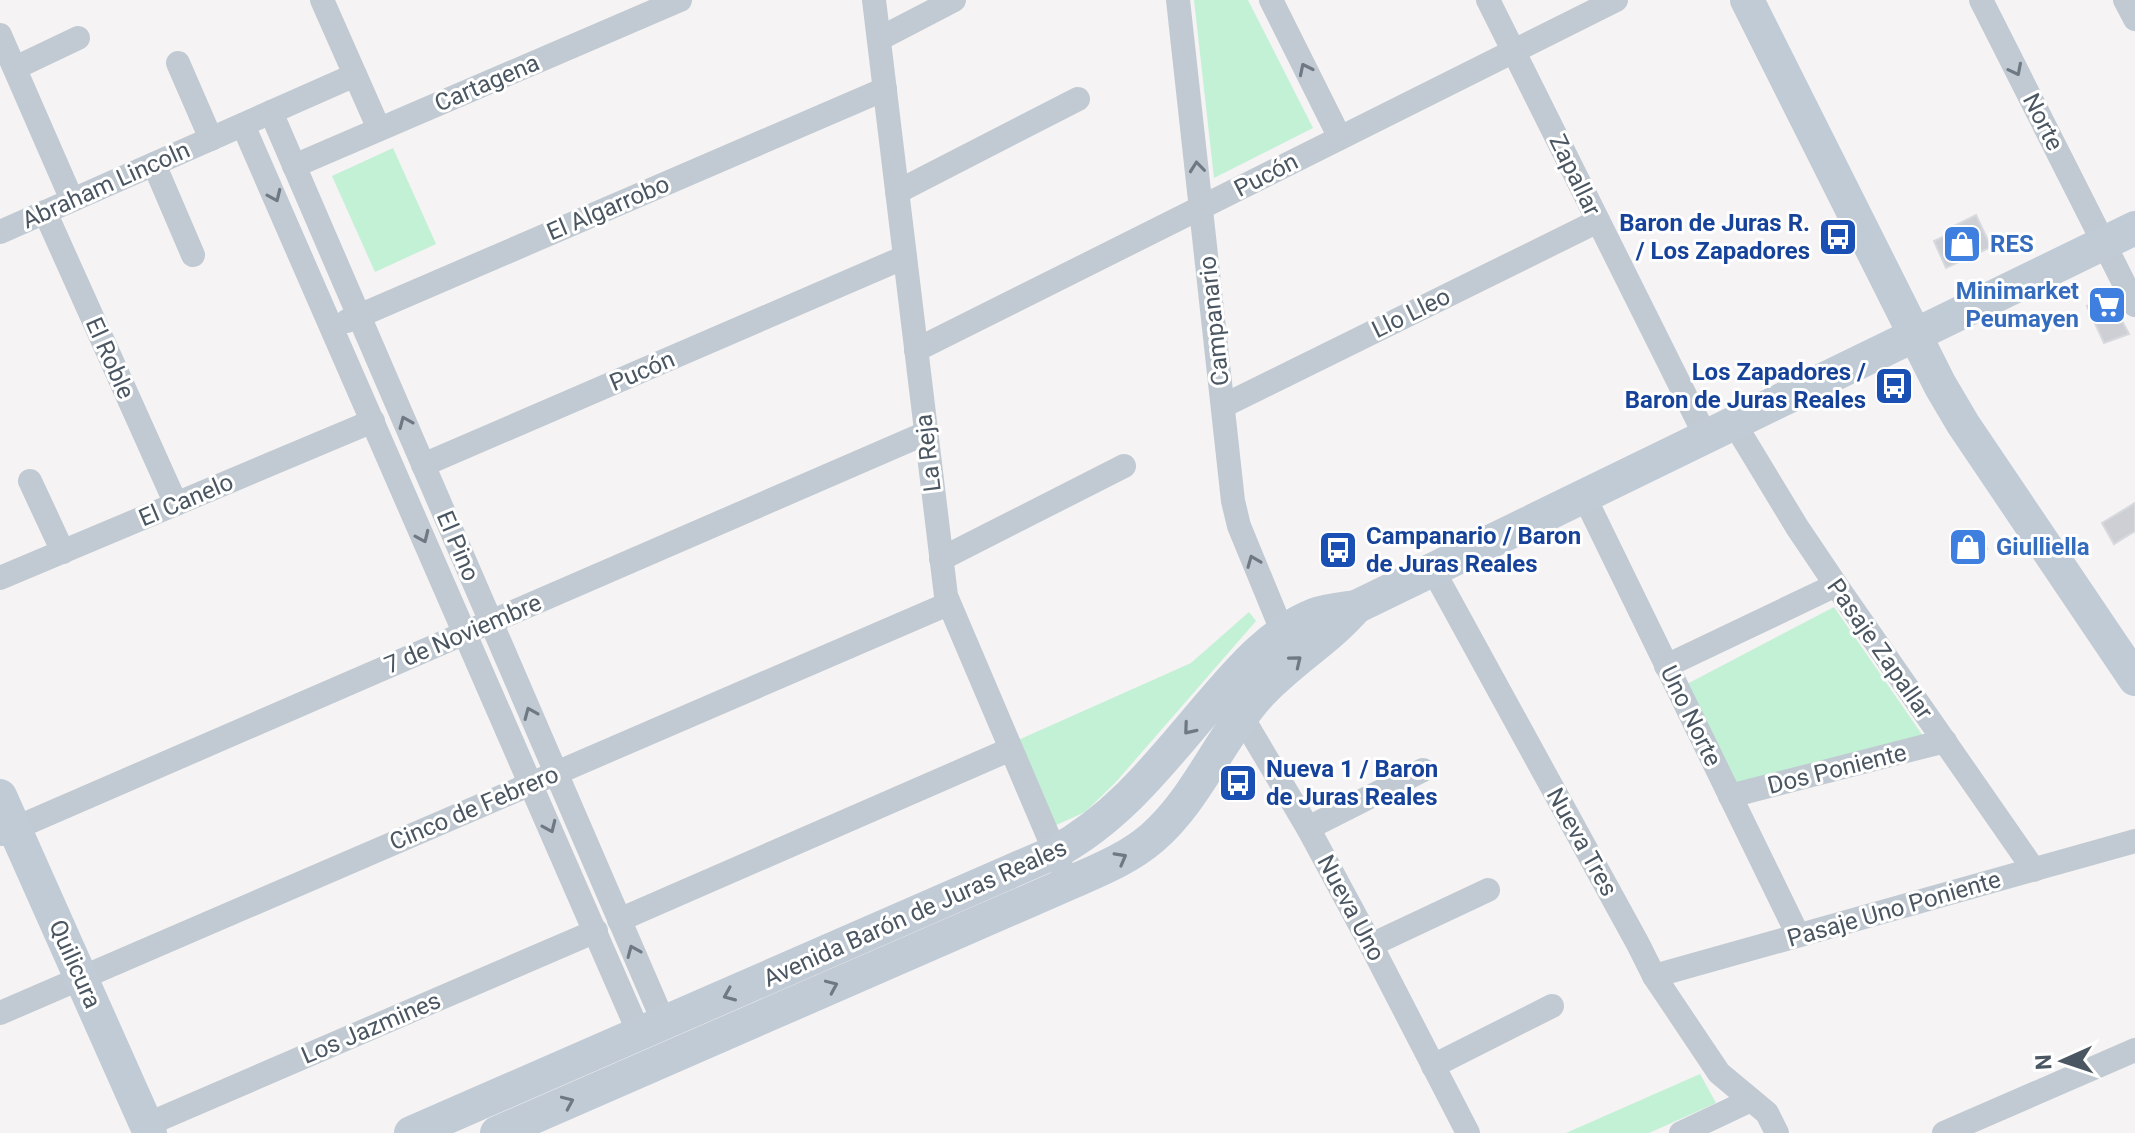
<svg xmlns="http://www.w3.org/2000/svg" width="2135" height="1133" font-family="Roboto,sans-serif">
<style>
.green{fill:#c3f1d5}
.building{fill:#cdcfd5;stroke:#d7d9de;stroke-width:2}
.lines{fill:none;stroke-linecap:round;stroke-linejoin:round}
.street{stroke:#c1cad2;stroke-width:24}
.secondary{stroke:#c1cbd6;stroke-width:34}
.oneway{stroke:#6e7983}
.oneway2{stroke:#6e7984}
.labels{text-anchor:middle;stroke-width:6;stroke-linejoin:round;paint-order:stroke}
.street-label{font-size:24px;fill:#4a5661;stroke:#fff}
.transit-label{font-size:24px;font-weight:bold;fill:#164399;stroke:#fff;text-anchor:end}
.shop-label{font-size:24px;font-weight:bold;fill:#366cbe;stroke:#fff;text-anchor:start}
</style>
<rect width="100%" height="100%" fill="#f5f3f3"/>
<g class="green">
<polygon points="1194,0 1248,0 1313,128 1214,178"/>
<polygon points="393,148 436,244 375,272 332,176"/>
<polygon points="1834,607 1923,736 1736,786 1687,684"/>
<polygon points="1249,612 1256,621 1115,783 1085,812 1052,827 1016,741 1191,663"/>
<polygon points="1700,1074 1716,1103 1649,1133 1566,1133"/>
</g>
<g class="building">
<polygon points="1976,215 1991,247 1946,268 1934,241 1954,232 1952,227"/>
<polygon points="2108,295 2129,334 2104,343 2087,306"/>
<polygon points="2135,503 2135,531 2114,544 2102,523"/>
<polygon points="1973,529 1987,549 1964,565 1950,545"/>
</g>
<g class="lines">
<g class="street">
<polyline points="322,0 379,129"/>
<polyline points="874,0 946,596 1061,866"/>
<polyline points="1178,0 1233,501 1239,526 1283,633"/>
<polyline points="1271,0 1340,138"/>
<polyline points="1488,0 1706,437"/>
<polyline points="1981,0 2135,305"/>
<polyline points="2125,0 2135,19"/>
<polyline points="0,35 72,200"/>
<polyline points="879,39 954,0"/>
<polyline points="178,63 211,139"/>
<polyline points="15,68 78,38"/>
<polyline points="271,112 664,1023"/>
<polyline points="243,125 639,1033"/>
<polyline points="154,164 193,255"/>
<polyline points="294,166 680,0"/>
<polyline points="897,192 1078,99"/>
<polyline points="45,212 176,504"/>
<polyline points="0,232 355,75"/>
<polyline points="347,321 885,89"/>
<polyline points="916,350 1616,0"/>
<polyline points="1223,406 1598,221"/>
<polyline points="1734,423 1797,527 1836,585 2034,870"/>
<polyline points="423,465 905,257"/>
<polyline points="30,481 63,552"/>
<polyline points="1584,496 1798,935"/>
<polyline points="941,559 1124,466"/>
<polyline points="1433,570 1638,944 1654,976 1719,1073 1767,1113 1777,1133"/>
<polyline points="0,578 373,421"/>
<polyline points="1666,666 1836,585"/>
<polyline points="1236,707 1308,828 1371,945 1468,1133"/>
<polyline points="1730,796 1945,741"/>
<polyline points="1308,828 1423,770"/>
<polyline points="2,834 926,433"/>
<polyline points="619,920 1011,749"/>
<polyline points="1371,945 1488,890"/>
<polyline points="1654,976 2135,841"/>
<polyline points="0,1013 948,604"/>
<polyline points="1433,1066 1552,1006"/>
<polyline points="146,1125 596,931"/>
<polyline points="1681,1133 1751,1100"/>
<polyline points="1944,1133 2135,1050"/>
</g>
<g class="secondary">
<polyline points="1747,0 1940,385 1963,424 2135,679"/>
<polyline points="0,796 150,1133"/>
<path d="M411,1133L1055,852C1116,819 1157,767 1201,715C1232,679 1268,633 1314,615C1328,610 1342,609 1356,607L2135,228"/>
<path d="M497,1133L1072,882C1099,870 1129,858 1152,838C1197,799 1218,741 1257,697C1287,663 1327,641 1356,607"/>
</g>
</g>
<defs><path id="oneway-chevron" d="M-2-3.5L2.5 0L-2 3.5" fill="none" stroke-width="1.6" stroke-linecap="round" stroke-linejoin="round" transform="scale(2)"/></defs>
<g class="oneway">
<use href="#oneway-chevron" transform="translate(1305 69) rotate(-116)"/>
<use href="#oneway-chevron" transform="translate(2016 70) rotate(63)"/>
<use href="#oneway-chevron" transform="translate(1197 167) rotate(-96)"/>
<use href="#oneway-chevron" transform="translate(275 196) rotate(66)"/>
<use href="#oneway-chevron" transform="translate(405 422) rotate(-113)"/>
<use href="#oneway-chevron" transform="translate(423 537) rotate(66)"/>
<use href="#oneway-chevron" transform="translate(1253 561) rotate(-112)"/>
<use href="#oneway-chevron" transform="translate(530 713) rotate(-113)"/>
<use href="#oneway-chevron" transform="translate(550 827) rotate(66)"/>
<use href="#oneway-chevron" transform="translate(633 951) rotate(-113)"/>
</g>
<g class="oneway2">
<use href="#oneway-chevron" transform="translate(1296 661) rotate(-39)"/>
<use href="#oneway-chevron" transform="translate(1189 729) rotate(130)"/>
<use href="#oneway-chevron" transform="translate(1121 858) rotate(-29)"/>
<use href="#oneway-chevron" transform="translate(832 986) rotate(-24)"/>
<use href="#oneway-chevron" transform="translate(729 995) rotate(157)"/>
<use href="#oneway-chevron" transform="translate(568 1102) rotate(-24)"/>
</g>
<defs>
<symbol id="bus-square" viewBox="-11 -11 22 22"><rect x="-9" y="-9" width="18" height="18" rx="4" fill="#1a4fb4" stroke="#fff"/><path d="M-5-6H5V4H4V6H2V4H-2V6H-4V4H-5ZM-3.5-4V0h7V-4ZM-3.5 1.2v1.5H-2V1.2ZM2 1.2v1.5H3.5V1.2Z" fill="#fff"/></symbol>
<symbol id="shop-square" viewBox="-11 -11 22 22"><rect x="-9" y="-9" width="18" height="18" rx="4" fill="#3f7fe0" stroke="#fff"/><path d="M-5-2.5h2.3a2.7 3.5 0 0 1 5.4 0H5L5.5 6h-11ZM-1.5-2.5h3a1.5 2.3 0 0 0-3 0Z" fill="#fff"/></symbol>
<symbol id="supermarket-square" viewBox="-11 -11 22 22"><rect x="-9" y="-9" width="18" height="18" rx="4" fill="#3f7fe0" stroke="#fff"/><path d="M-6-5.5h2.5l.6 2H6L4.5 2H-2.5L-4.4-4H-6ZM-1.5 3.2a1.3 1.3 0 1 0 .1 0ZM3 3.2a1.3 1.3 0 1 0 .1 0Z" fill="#fff"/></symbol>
</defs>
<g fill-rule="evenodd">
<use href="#bus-square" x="1816" y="215" width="44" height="44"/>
<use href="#shop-square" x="1940" y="222" width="44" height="44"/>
<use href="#supermarket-square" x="2085" y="283" width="44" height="44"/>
<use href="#bus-square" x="1872" y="364" width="44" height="44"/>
<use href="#shop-square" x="1946" y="525" width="44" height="44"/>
<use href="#bus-square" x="1316" y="528" width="44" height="44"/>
<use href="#bus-square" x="1216" y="761" width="44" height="44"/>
</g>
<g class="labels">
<g class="street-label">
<text transform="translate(487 83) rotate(-23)" y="8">Cartagena</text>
<text transform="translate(2043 122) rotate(63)" y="8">Norte</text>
<text transform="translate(1266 175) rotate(-27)" y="8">Pucón</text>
<text transform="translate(1575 175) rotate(64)" y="8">Zapallar</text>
<text transform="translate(106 185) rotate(-24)" y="8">Abraham Lincoln</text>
<text transform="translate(608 208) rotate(-23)" y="8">El Algarrobo</text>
<text transform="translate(1411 313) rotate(-26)" y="8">Llo Lleo</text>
<text transform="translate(1214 321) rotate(-96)" y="8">Campanario</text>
<text transform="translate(110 358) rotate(66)" y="8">El Roble</text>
<text transform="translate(642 371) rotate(-23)" y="8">Pucón</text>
<text transform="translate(928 453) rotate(-97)" y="8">La Reja</text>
<text transform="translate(186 500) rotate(-23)" y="8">El Canelo</text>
<text transform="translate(458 546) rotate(67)" y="8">El Pino</text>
<text transform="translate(463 634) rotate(-23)" y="8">7 de Noviembre</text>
<text transform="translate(1880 649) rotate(55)" y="8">Pasaje Zapallar</text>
<text transform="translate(1691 716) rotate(64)" y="8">Uno Norte</text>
<text transform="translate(1837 769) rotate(-14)" y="8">Dos Poniente</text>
<text transform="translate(474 808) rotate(-23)" y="8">Cinco de Febrero</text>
<text transform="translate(1582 842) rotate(61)" y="8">Nueva Tres</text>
<text transform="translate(1351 908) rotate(62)" y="8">Nueva Uno</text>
<text transform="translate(1894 909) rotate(-16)" y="8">Pasaje Uno Poniente</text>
<text transform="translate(915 913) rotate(-24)" y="8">Avenida Barón de Juras Reales</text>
<text transform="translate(75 964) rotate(66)" y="8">Quilicura</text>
<text transform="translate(371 1028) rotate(-23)" y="8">Los Jazmines</text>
</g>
<g class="transit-label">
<text x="1810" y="231">Baron de Juras R.<tspan x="1810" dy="28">/ Los Zapadores</tspan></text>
<text x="1866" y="380">Los Zapadores /<tspan x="1866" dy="28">Baron de Juras Reales</tspan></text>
<text x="1366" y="544" text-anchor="start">Campanario / Baron<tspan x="1366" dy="28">de Juras Reales</tspan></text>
<text x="1266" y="777" text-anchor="start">Nueva 1 / Baron<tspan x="1266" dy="28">de Juras Reales</tspan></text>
</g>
<g class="shop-label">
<text x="1990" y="252">RES</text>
<text x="2079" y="299" text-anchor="end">Minimarket<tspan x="2079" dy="28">Peumayen</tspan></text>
<text x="1996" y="555">Giulliella</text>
</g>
</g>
<g transform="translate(2063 1061) rotate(267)" stroke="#ffffff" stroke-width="6" paint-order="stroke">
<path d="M0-6L14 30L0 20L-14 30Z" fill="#4a5661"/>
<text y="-12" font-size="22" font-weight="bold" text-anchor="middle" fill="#4a5661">N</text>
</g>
</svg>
